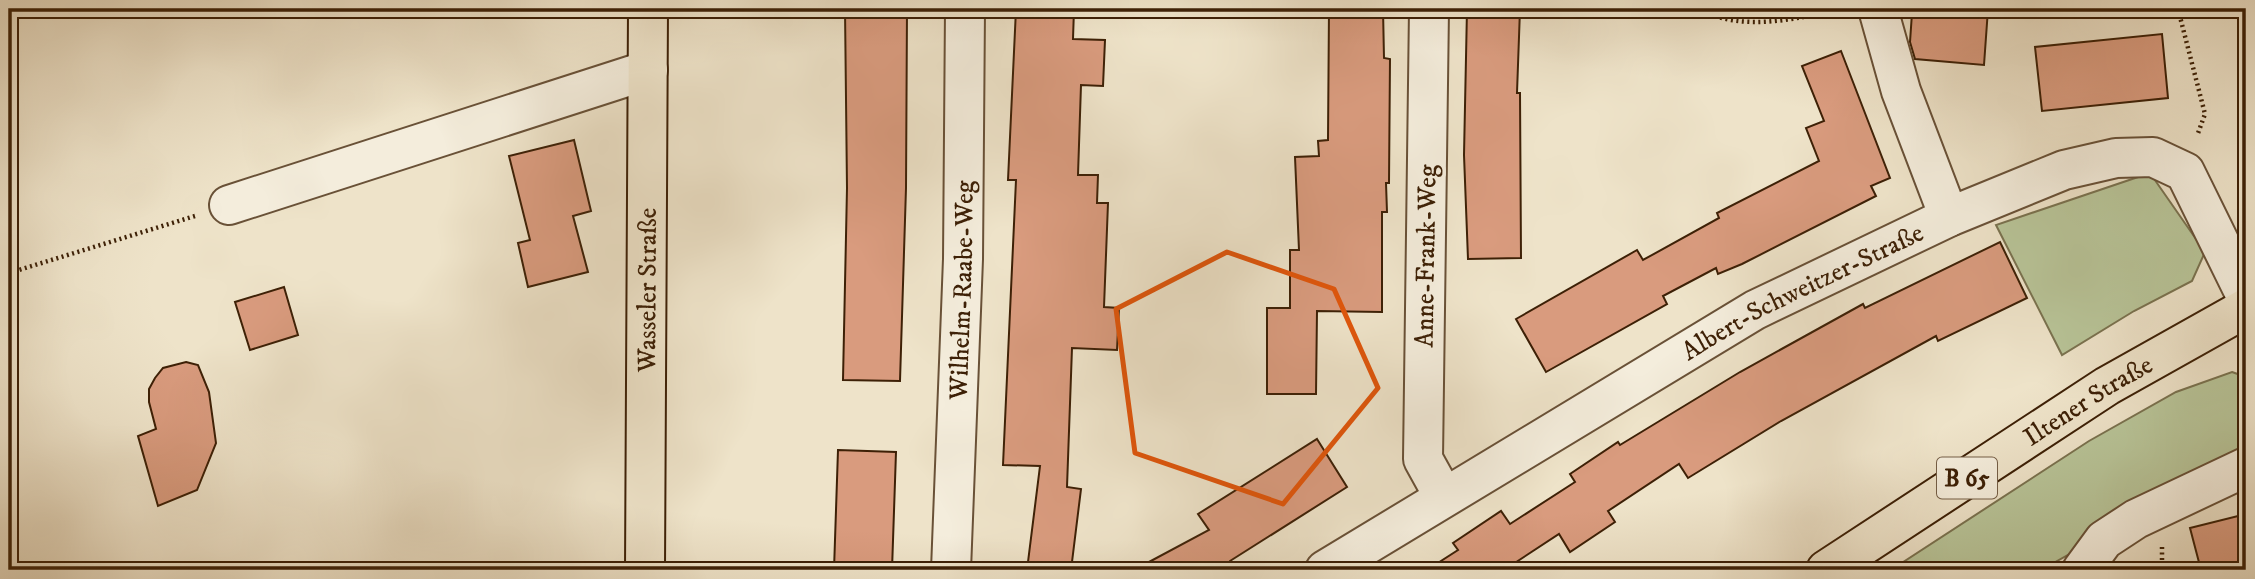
<svg xmlns="http://www.w3.org/2000/svg" width="2255" height="579" font-family="'IM FELL DW Pica',serif">
<style>
.green{fill:#b8c498;stroke:#7a724f;stroke-width:2}
.building{fill:#d99b7e;stroke:#3d2006;stroke-width:2}
.lines{fill:none;stroke-linecap:round;stroke-linejoin:round}
.minor-casing{stroke:#695137;stroke-width:42}
.major-casing{stroke:#3d2006;stroke-width:42}
.path{stroke:#3d2006;stroke-width:4.5;stroke-dasharray:2 3.5;stroke-linecap:butt}
.minor{stroke:#f4eddc;stroke-width:38}
.major{stroke:#eee3c9;stroke-width:38}
.marked{fill:none;stroke:#df560c;stroke-width:5;stroke-linejoin:round}
.labels{text-anchor:middle;stroke-width:7;stroke-linejoin:round;paint-order:stroke}
.shield{fill:#f4eddc;stroke:#745e46;stroke-width:2}
.shield-label{font-size:24px;font-weight:bold;fill:#3d2006}
.street-label{font-size:26px;fill:#3d2006;stroke:#f4eddc}
</style>
<rect width="100%" height="100%" fill="#eee3c9"/>
<filter id="stains"><feTurbulence type="fractalNoise" baseFrequency=".00286" numOctaves="4"/><feColorMatrix values="0 0 0 0 .2 0 0 0 0 .09 0 0 0 0 .02 0 0 0 .5 -.17"/></filter>
<radialGradient id="worn" r=".72"><stop offset=".6" stop-color="#630" stop-opacity="0"/><stop offset="1" stop-color="#630" stop-opacity=".3"/></radialGradient>
<g class="green">
<polygon points="2150,173 2205,252 2192,281 2134,311 2062,355 1996,225"/>
<polygon points="2232,372 2246,377 2246,455 2041,570 1891,570 2089,441 2176,392"/>
</g>
<g class="building">
<polygon points="845,9 907,9 906,188 900,381 843,380 847,188"/>
<polygon points="1016,9 1074,9 1073,39 1105,40 1103,86 1081,85 1078,175 1098,175 1097,203 1108,203 1104,307 1119,308 1117,350 1072,348 1067,487 1081,489 1071,570 1027,570 1040,466 1003,465 1016,180 1008,180"/>
<polygon points="1329,9 1383,9 1384,58 1390,59 1389,183 1386,183 1387,212 1382,212 1382,312 1317,311 1316,394 1267,394 1267,308 1290,308 1290,250 1299,250 1295,157 1319,156 1318,141 1328,140"/>
<polygon points="1467,9 1520,9 1517,93 1520,93 1521,258 1468,259 1464,155"/>
<polygon points="1931,9 1988,9 1984,65 1915,59 1910,42 1912,13 1931,14"/>
<polygon points="2162,34 2168,98 2042,111 2035,47"/>
<polygon points="1841,51 1890,178 1871,186 1876,196 1742,264 1718,274 1716,268 1663,296 1667,304 1546,372 1516,319 1637,250 1643,260 1719,218 1717,213 1819,161 1806,128 1824,121 1802,66"/>
<polygon points="574,140 591,211 573,216 588,272 528,287 518,243 530,240 509,156"/>
<polygon points="2000,242 2027,298 1938,341 1936,336 1781,421 1688,478 1679,464 1608,511 1615,522 1570,552 1559,534 1504,570 1427,570 1458,550 1453,543 1501,511 1510,524 1575,482 1570,474 1618,442 1620,445 1740,372 1863,304 1865,308"/>
<polygon points="284,287 298,335 250,350 235,302"/>
<polygon points="186,362 198,365 209,392 216,443 197,490 158,506 138,436 156,429 149,402 149,389 155,378 163,368"/>
<polygon points="1317,439 1347,487 1230,561 1229,570 1134,570 1209,530 1198,514"/>
<polygon points="838,450 896,452 892,570 834,570"/>
<polygon points="2246,514 2246,570 2201,570 2190,528"/>
</g>
<g class="lines">
<defs>
<g id="minor">
<polyline points="1429,9 1423,459 1444,497"/>
<polyline points="1878,9 1901,91 1949,217"/>
<polyline points="229,205 648,70"/>
<path id="s1" d="M951,570L963,259L965,9"/>
<path id="s2" d="M1325,570L1755,310L1949,217L2064,170L2116,158L2153,157L2185,172L2246,296"/>
<polyline points="2082,570 2104,540 2136,519 2246,467"/>
</g>
<g id="major">
<path id="s3" d="M645,570L648,9"/>
<path id="s4" d="M1826,570L2107,386L2246,308"/>
</g>
</defs>
<use href="#minor" class="minor-casing"/>
<use href="#major" class="major-casing"/>
<g class="path">
<path d="M1700,9C1741,33 1799,18 1843,9"/>
<polyline points="2178,9 2205,114 2197,136"/>
<polyline points="9,273 195,216"/>
<polyline points="2162,547 2162,570"/>
</g>
<use href="#minor" class="minor"/>
<use href="#major" class="major"/>
</g>
<path class="marked" d="M1227,252L1334,289L1378,388L1283,504L1135,453L1116,309Z"/>
<g class="labels">
<rect class="shield" x="1937" y="457.5" width="60" height="41" rx="5"/>
<g class="shield-label">
<text x="1967" y="486">B 65</text>
</g>
<g class="street-label">
<text transform="translate(1425 256) rotate(-89)" y="9">Anne-Frank-Weg</text>
<text dy="9" stroke="none"><textPath href="#s3" startOffset="280">Wasseler Straße</textPath></text>
<text dy="9" stroke="none"><textPath href="#s1" startOffset="280">Wilhelm-Raabe-Weg</textPath></text>
<text dy="9" stroke="none"><textPath href="#s2" startOffset="553">Albert-Schweitzer-Straße</textPath></text>
<text dy="9" stroke="none"><textPath href="#s4" startOffset="312">Iltener Straße</textPath></text>
</g>
</g>
<rect width="2255" height="579" fill="none" stroke="#eee3c9" stroke-width="35"/>
<rect x="10" y="10" width="2234" height="558" fill="none" stroke="#3d2006" stroke-width="3.5"/>
<rect x="18" y="18" width="2220" height="544" fill="none" stroke="#3d2006" stroke-width="2"/>
<rect width="100%" height="100%" filter="url(#stains)"/>
<rect width="100%" height="100%" fill="url(#worn)"/>
</svg>
